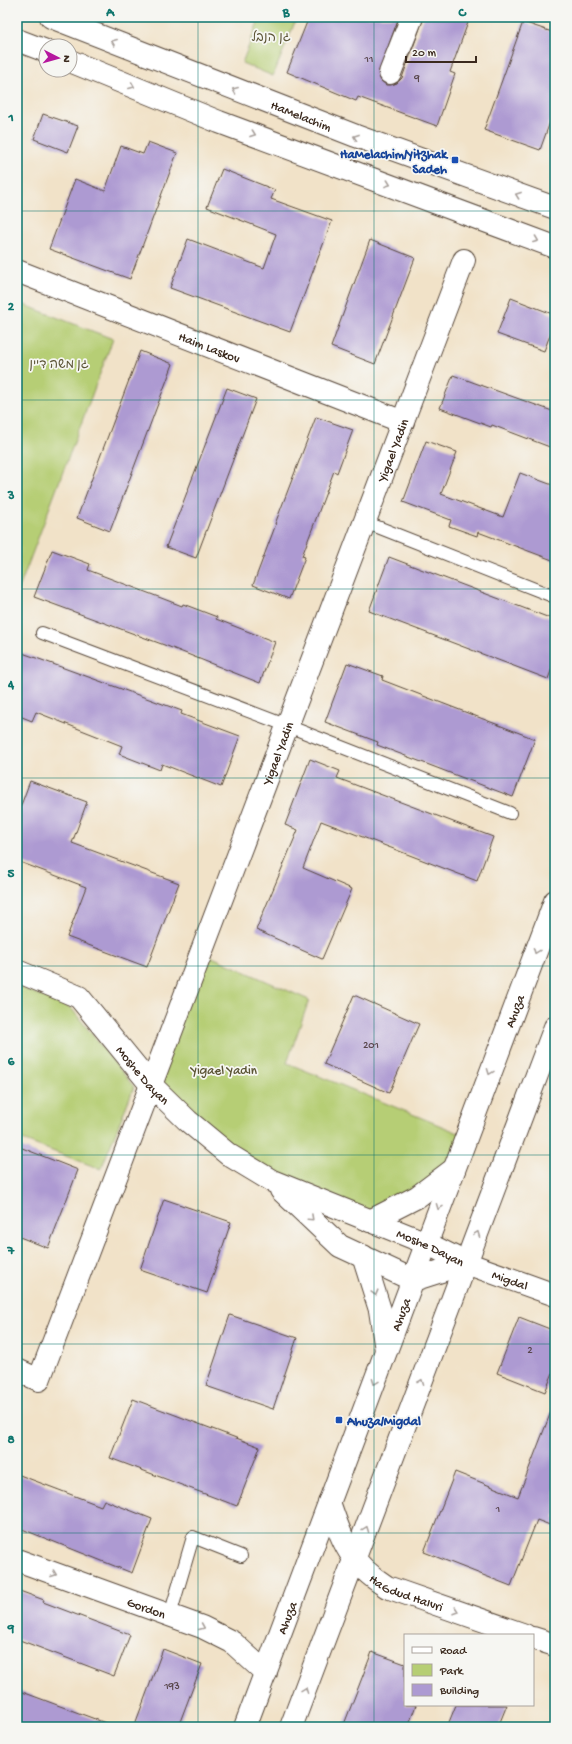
<svg xmlns="http://www.w3.org/2000/svg" width="572" height="1744" font-family="'Gochi Hand','Playpen Sans Hebrew',sans-serif">
<style>
.green{fill:#b6ce74;stroke:#787c49}
.building{fill:#ad9ad2}
.lines{fill:none;stroke-linecap:round;stroke-linejoin:round}
.lane-casing{stroke:#564638;stroke-width:14}
.street-casing{stroke:#564638;stroke-width:24}
.secondary-casing{stroke:#564638;stroke-width:24}
.lane{stroke:#fff;stroke-width:12}
.street{stroke:#fff;stroke-width:22}
.secondary{stroke:#fff;stroke-width:22}
.oneway{stroke:#a79f9a}
.grid{fill:none;stroke:#0f766e;stroke-width:1;stroke-opacity:0.55}
.transit-dot{fill:#1a4fb4;stroke:#f6f6f2;stroke-width:1.5}
.labels{text-anchor:middle;stroke-width:3.5;stroke-linejoin:round;paint-order:stroke}
.number-label{font-size:11px;fill:#58464b}
.park-label{font-size:13px;fill:#5a5334;stroke:#f6f6f2}
.street-label{font-size:13px;fill:#3b2a1e;stroke:#f6f6f2}
.transit-label{font-size:13px;font-weight:bold;fill:#164399;stroke:#f6f6f2;text-anchor:end}
.neatline{fill:none;stroke:#0f766e;stroke-width:1.5}
.grid-label{font-size:13px;text-anchor:middle;font-weight:bold;fill:#0f766e}
</style>
<rect width="100%" height="100%" fill="#f6f6f2"/>
<filter id="ink" filterUnits="userSpaceOnUse"><feTurbulence type="fractalNoise" baseFrequency=".025" numOctaves="2"/><feDisplacementMap in="SourceGraphic" scale="8" xChannelSelector="R" yChannelSelector="G"/><feConvolveMatrix kernelMatrix="1 2 1 2 8 2 1 2 1" color-interpolation-filters="sRGB"/></filter>
<filter id="wash" filterUnits="userSpaceOnUse"><feTurbulence type="fractalNoise" baseFrequency=".012" numOctaves="4" result="noise"/><feDisplacementMap in="SourceGraphic" scale="16" xChannelSelector="R" yChannelSelector="G"/><feGaussianBlur stdDeviation="0.9" result="paint"/><feColorMatrix in="noise" values="0 0 0 0 0 0 0 0 0 0 0 0 0 0 0 0 0 1.4 0 .05"/><feComposite in="paint" operator="in"/></filter>
<g filter="url(#wash)">
<rect width="100%" height="100%" fill="#f1e2c8"/>
<g class="green">
<polygon points="260,17 297,17 273,76 242,63"/>
<polygon points="17,302 113,339 17,594"/>
<polygon points="201,952 309,1000 287,1063 466,1136 454,1169 370,1221 257,1172 151,1085"/>
<polygon points="17,986 71,1008 134,1087 101,1169 17,1138"/>
</g>
<g id="blocks">
<g class="building">
<polygon points="309,17 399,17 378,74 381,81 386,85 391,85 397,83 402,78 424,17 470,17 450,72 455,74 437,126 358,97 356,101 287,72"/>
<polygon points="523,22 555,33 555,108 540,150 484,130"/>
<polygon points="43,114 78,126 68,152 34,139"/>
<polygon points="148,142 177,153 130,279 49,249 75,179 105,191 121,146 143,154"/>
<polygon points="222,169 275,190 271,199 332,221 290,332 170,288 188,239 264,268 276,234 207,207"/>
<polygon points="370,240 415,258 375,364 331,347"/>
<polygon points="511,298 555,315 555,322 544,351 497,334"/>
<polygon points="140,351 173,364 110,531 77,518"/>
<polygon points="453,375 555,412 555,449 492,425 491,427 440,408"/>
<polygon points="227,388 256,399 196,558 166,547"/>
<polygon points="316,417 353,430 337,473 334,471 302,556 305,557 289,599 253,585 276,524 275,524"/>
<polygon points="426,441 457,452 441,494 503,517 520,473 555,486 555,561 478,532 477,536 449,526 451,520 403,502"/>
<polygon points="52,550 90,564 88,570 182,606 183,604 217,617 216,619 275,642 260,683 167,646 34,597"/>
<polygon points="389,557 555,620 555,660 548,679 369,611"/>
<polygon points="17,651 182,711 181,714 240,736 221,787 162,764 160,770 119,754 122,746 36,712 32,721 17,715"/>
<polygon points="347,663 383,676 382,680 535,739 513,797 377,745 378,742 325,722"/>
<polygon points="310,759 340,771 337,778 493,837 477,881 321,821 303,868 352,889 322,959 256,930 298,830 285,825"/>
<polygon points="30,781 87,802 72,843 179,883 147,967 67,937 86,887 17,861 17,816"/>
<polygon points="354,995 419,1024 389,1093 324,1064"/>
<polygon points="17,1146 78,1170 48,1248 17,1236"/>
<polygon points="164,1199 231,1222 207,1293 140,1270"/>
<polygon points="230,1315 297,1338 273,1409 206,1386"/>
<polygon points="519,1317 555,1331 555,1368 545,1392 497,1373"/>
<polygon points="133,1399 260,1447 237,1506 110,1458"/>
<polygon points="554,1404 555,1404 555,1527 537,1520 511,1586 424,1552 455,1472 518,1497"/>
<polygon points="17,1474 101,1506 104,1500 152,1519 132,1573 17,1527"/>
<polygon points="17,1590 44,1600 43,1602 130,1635 114,1676 17,1639"/>
<polygon points="163,1649 202,1664 178,1727 134,1727"/>
<polygon points="372,1652 405,1664 405,1705 416,1705 408,1727 343,1727"/>
<polygon points="17,1690 111,1725 110,1727 31,1727 17,1722"/>
<polygon points="456,1705 507,1705 498,1727 447,1727"/>
</g>
</g>
</g>
<g filter="url(#ink)">
<use href="#blocks" fill-opacity="0" stroke="#564638" stroke-width="1"/>
<g class="lines">
<defs>
<g id="lane">
<polyline points="365,522 555,597"/>
<polyline points="42,633 288,726 510,813"/>
<polyline points="170,1615 193,1537 241,1556"/>
</g>
<g id="street">
<polyline points="390,73 412,17"/>
<path id="s1" d="M17,271L403,422"/>
<path id="s2" d="M17,971L79,997L151,1085L188,1121L229,1155L272,1181L426,1243L466,1263L555,1295"/>
<polyline points="281,1190 340,1246 413,1280 466,1263"/>
<path id="s3" d="M17,1370L39,1380L464,260"/>
<path id="s4" d="M329,1502C343,1543 349,1563 387,1587L525,1635"/>
<path id="s5" d="M17,1560L202,1627L232,1642L266,1673"/>
<polyline points="533,1638 555,1645"/>
</g>
<g id="secondary">
<path id="s6" d="M51,17L356,136L555,208"/>
<polyline points="17,40 46,51"/>
<polyline points="70,61 219,122 555,247"/>
<polyline points="370,1221 417,1197 454,1169"/>
<polyline points="363,1256 380,1310 386,1350"/>
<path id="s7" d="M245,1727L555,901"/>
<polyline points="291,1727 555,1027"/>
</g>
</defs>
<use href="#lane" class="lane-casing"/>
<use href="#street" class="street-casing"/>
<use href="#secondary" class="secondary-casing"/>
<use href="#lane" class="lane"/>
<use href="#street" class="street"/>
<use href="#secondary" class="secondary"/>
</g>
<defs><path id="oneway-chevron" d="M-2-3.5L2.5 0L-2 3.5" fill="none" stroke-width="1.6" stroke-linecap="round" stroke-linejoin="round"/></defs>
<g class="oneway">
<use href="#oneway-chevron" transform="translate(114 42) rotate(-158)"/>
<use href="#oneway-chevron" transform="translate(132 86) rotate(22)"/>
<use href="#oneway-chevron" transform="translate(235 90) rotate(-158)"/>
<use href="#oneway-chevron" transform="translate(253 134) rotate(20)"/>
<use href="#oneway-chevron" transform="translate(356 137) rotate(-160)"/>
<use href="#oneway-chevron" transform="translate(388 184) rotate(20)"/>
<use href="#oneway-chevron" transform="translate(518 195) rotate(-160)"/>
<use href="#oneway-chevron" transform="translate(536 240) rotate(21)"/>
<use href="#oneway-chevron" transform="translate(536 951) rotate(111)"/>
<use href="#oneway-chevron" transform="translate(490 1072) rotate(111)"/>
<use href="#oneway-chevron" transform="translate(439 1207) rotate(111)"/>
<use href="#oneway-chevron" transform="translate(311 1218) rotate(43)"/>
<use href="#oneway-chevron" transform="translate(477 1234) rotate(-69)"/>
<use href="#oneway-chevron" transform="translate(375 1293) rotate(75)"/>
<use href="#oneway-chevron" transform="translate(375 1382) rotate(111)"/>
<use href="#oneway-chevron" transform="translate(421 1382) rotate(-69)"/>
<use href="#oneway-chevron" transform="translate(366 1529) rotate(-69)"/>
<use href="#oneway-chevron" transform="translate(54 1574) rotate(20)"/>
<use href="#oneway-chevron" transform="translate(456 1611) rotate(19)"/>
<use href="#oneway-chevron" transform="translate(202 1627) rotate(23)"/>
<use href="#oneway-chevron" transform="translate(305 1690) rotate(-69)"/>
</g>
</g>
<path class="grid" d="M198,17V1727M374,17V1727M17,211H555M17,400H555M17,589H555M17,778H555M17,966H555M17,1155H555M17,1344H555M17,1533H555"/>
<g class="transit-dot">
<rect x="451" y="156" width="8" height="8" rx="2"/>
<rect x="335" y="1416" width="8" height="8" rx="2"/>
</g>
<g class="labels">
<g class="number-label">
<text x="369" y="62">11</text>
<text x="417" y="81">9</text>
<text x="371" y="1048">201</text>
<text x="530" y="1353">2</text>
<text x="498" y="1512">1</text>
<text x="172" y="1689">193</text>
</g>
<g class="park-label">
<text x="271" y="41">גן הנבל</text>
<text x="59" y="368">גן משה דיין</text>
<text x="224" y="1074">Yigael Yadin</text>
</g>
<g class="street-label">
<text dy="5" stroke="none"><textPath href="#s6" startOffset="269">HaMelachim</textPath></text>
<text dy="5" stroke="none"><textPath href="#s1" startOffset="207">Haim Laskov</textPath></text>
<text dy="5" stroke="none"><textPath href="#s3" startOffset="1019">Yigael Yadin</textPath></text>
<text dy="5" stroke="none"><textPath href="#s3" startOffset="695">Yigael Yadin</textPath></text>
<text dy="5" stroke="none"><textPath href="#s7" startOffset="765">Ahuza</textPath></text>
<text dy="5" stroke="none"><textPath href="#s2" startOffset="168">Moshe Dayan</textPath></text>
<text dy="5" stroke="none"><textPath href="#s2" startOffset="508">Moshe Dayan</textPath></text>
<text dy="5" stroke="none"><textPath href="#s2" startOffset="594">Migdal</textPath></text>
<text dy="5" stroke="none"><textPath href="#s7" startOffset="441">Ahuza</textPath></text>
<text dy="5" stroke="none"><textPath href="#s4" startOffset="126">HaGdud HaIvri</textPath></text>
<text dy="5" stroke="none"><textPath href="#s5" startOffset="138">Gordon</textPath></text>
<text dy="5" stroke="none"><textPath href="#s7" startOffset="117">Ahuza</textPath></text>
</g>
<g class="transit-label">
<text x="447" y="158">HaMelachim/Yitzhak<tspan x="447" dy="15">Sadeh</tspan></text>
<text x="347" y="1425" text-anchor="start">Ahuza/Migdal</text>
</g>
</g>
<rect width="572" height="1744" fill="none" stroke="#f6f6f2" stroke-width="44"/>
<rect x="404" y="1634" width="130" height="72" fill="#f6f6f2" stroke="#aba49d"/>
<rect x="412" y="1647" width="20" height="6" fill="#ffffff" stroke="#aba49d"/>
<text x="440" y="1654" font-size="12" fill="#3b2a1e">Road</text>
<rect x="412" y="1664" width="20" height="12" fill="#b6ce74" stroke="#aba49d"/>
<text x="440" y="1674" font-size="12" fill="#3b2a1e">Park</text>
<rect x="412" y="1684" width="20" height="12" fill="#ad9ad2" stroke="#aba49d"/>
<text x="440" y="1694" font-size="12" fill="#3b2a1e">Building</text>
<g transform="translate(58 58) rotate(96)"><circle r="19" fill="#f6f6f2" stroke="#aba49d"/>
<path d="M0-3L7 15L0 10L-7 15Z" fill="#b5179e"/>
<text y="-6" font-size="11" font-weight="bold" text-anchor="middle" fill="#3b2a1e">N</text>
</g>
<path d="M406 56v6h70v-6" fill="none" stroke="#3b2a1e" stroke-width="2"/>
<text x="412" y="56" font-size="12" fill="#3b2a1e" stroke="#f6f6f2" stroke-width="3" paint-order="stroke">20 m</text>
<rect x="22" y="22" width="528" height="1700" class="neatline"/>
<g class="grid-label">
<text x="110" y="16">A</text>
<text x="286" y="16">B</text>
<text x="462" y="16">C</text>
<text x="11" y="121">1</text>
<text x="11" y="310">2</text>
<text x="11" y="499">3</text>
<text x="11" y="688">4</text>
<text x="11" y="877">5</text>
<text x="11" y="1065">6</text>
<text x="11" y="1254">7</text>
<text x="11" y="1443">8</text>
<text x="11" y="1632">9</text>
</g>
</svg>
